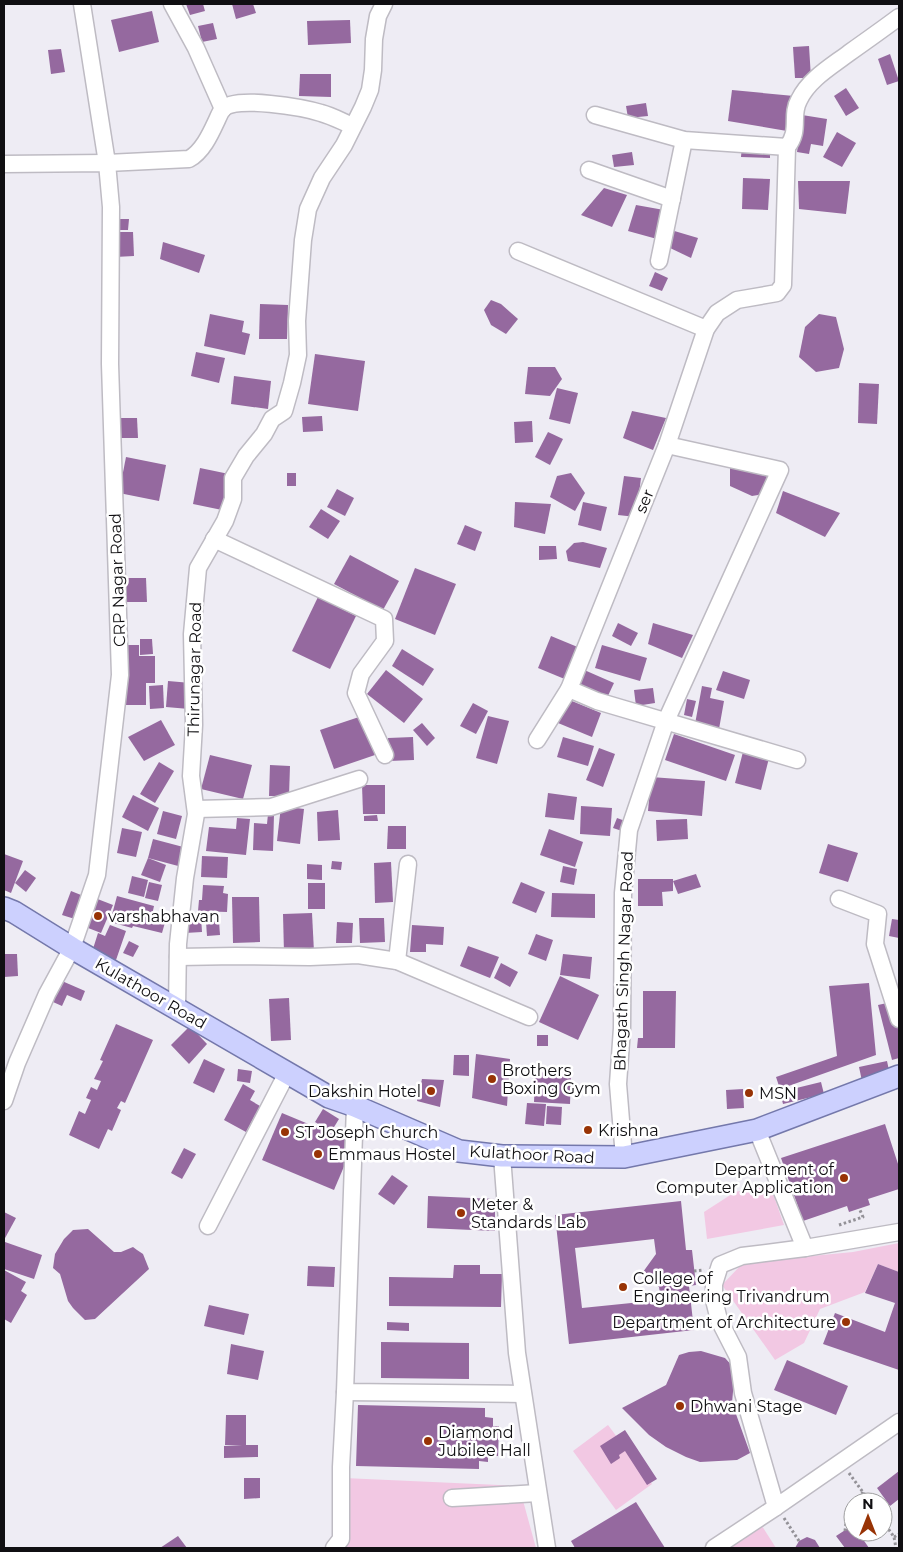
<svg xmlns="http://www.w3.org/2000/svg" width="903" height="1552" font-family="Montserrat,sans-serif">
<style>
.green{fill:#f2c8e3}
.building{fill:#95699f;fill-rule:evenodd}
.lines{fill:none;stroke-linecap:round;stroke-linejoin:round}
.minor-casing{stroke:#bebbc3;stroke-width:19}
.major-casing{stroke:#7478ab;stroke-width:24}
.path{stroke:#939197;stroke-width:3;stroke-dasharray:2.5 2.5;stroke-linecap:butt}
.minor{stroke:#fff;stroke-width:16}
.major{stroke:#ccd0fe;stroke-width:21}
.poi-dot{fill:#983305;stroke:#fff;stroke-width:2}
.labels{text-anchor:middle;stroke-width:5;stroke-linejoin:round;paint-order:stroke}
.street-label{font-size:16px;fill:#100f12;stroke:#fff}
.poi-label{font-size:16px;fill:#100f12;stroke:#fff;text-anchor:start}
</style>
<rect width="100%" height="100%" fill="#eeecf4"/>
<g class="green">
<polygon points="770,1185 784,1225 707,1239 704,1212 735,1192"/>
<polygon points="899,1243 899,1272 878,1264 865,1292 820,1309 804,1343 775,1360 722,1285 741,1265 771,1260 853,1252"/>
<polygon points="608,1425 652,1484 616,1510 573,1451"/>
<polygon points="344,1478 519,1486 536,1548 342,1548"/>
<polygon points="762,1526 776,1548 728,1548"/>
</g>
<g class="building">
<polygon points="186,4 203,4 205,11 190,15"/>
<polygon points="232,4 253,4 256,13 236,19"/>
<polygon points="152,11 159,42 119,52 111,20"/>
<polygon points="350,20 351,43 308,45 307,21"/>
<polygon points="213,23 217,39 202,42 198,26"/>
<polygon points="809,46 811,78 795,78 793,47"/>
<polygon points="61,49 65,72 51,74 48,50"/>
<polygon points="890,54 899,81 887,85 878,59"/>
<polygon points="300,74 331,74 331,97 299,96"/>
<polygon points="846,88 859,108 846,116 834,96"/>
<polygon points="732,90 794,96 787,131 728,121"/>
<polygon points="646,103 648,116 628,118 626,106"/>
<polygon points="802,115 827,119 823,146 811,144 809,154 797,152"/>
<polygon points="837,132 856,143 842,167 823,157"/>
<polygon points="742,146 770,147 770,158 741,157"/>
<polygon points="632,152 634,165 614,167 612,155"/>
<polygon points="743,178 770,179 768,210 742,209"/>
<polygon points="798,181 850,181 846,214 799,209"/>
<polygon points="604,188 627,195 612,227 581,215"/>
<polygon points="636,205 664,210 657,239 628,231"/>
<polygon points="112,219 129,219 128,230 112,230"/>
<polygon points="671,230 698,238 691,258 668,247"/>
<polygon points="114,232 133,232 134,256 115,257"/>
<polygon points="163,242 205,255 199,273 160,259"/>
<polygon points="655,272 668,278 662,291 649,286"/>
<polygon points="491,300 501,304 518,319 506,334 491,325 484,310"/>
<polygon points="260,304 288,305 287,339 259,339"/>
<polygon points="210,314 244,321 242,332 250,334 245,355 204,346"/>
<polygon points="819,314 836,317 844,349 839,368 816,372 799,357 805,327"/>
<polygon points="196,352 225,358 219,383 191,376"/>
<polygon points="315,354 365,361 358,411 308,404"/>
<polygon points="528,367 555,367 562,379 550,396 525,394"/>
<polygon points="234,376 271,381 268,409 231,404"/>
<polygon points="859,383 879,384 877,424 858,423"/>
<polygon points="557,388 578,393 570,424 549,419"/>
<polygon points="632,411 666,418 653,450 623,438"/>
<polygon points="322,416 323,431 303,432 302,417"/>
<polygon points="120,418 137,418 138,438 121,438"/>
<polygon points="532,421 533,442 515,443 514,422"/>
<polygon points="548,432 563,439 550,465 535,457"/>
<polygon points="126,457 166,465 159,501 119,493"/>
<polygon points="771,462 769,493 752,496 730,486 730,465"/>
<polygon points="200,468 229,474 222,510 193,504"/>
<rect x="287" y="473" width="9" height="13"/>
<polygon points="571,473 585,493 575,511 550,497 557,476"/>
<polygon points="624,476 641,478 636,517 618,515"/>
<polygon points="337,489 354,498 345,516 327,507"/>
<polygon points="783,491 840,513 825,537 776,513"/>
<polygon points="515,502 551,504 545,534 514,527"/>
<polygon points="583,502 607,507 601,531 578,525"/>
<polygon points="321,509 340,521 328,539 309,527"/>
<polygon points="465,525 482,532 475,551 457,544"/>
<polygon points="583,542 607,548 600,568 568,561 566,551 574,543"/>
<polygon points="539,546 556,546 557,559 539,560"/>
<polygon points="350,555 399,581 383,610 334,584"/>
<polygon points="415,568 456,584 435,635 395,619"/>
<polygon points="119,578 146,578 147,602 120,602"/>
<polygon points="318,597 356,616 330,669 292,651"/>
<polygon points="618,623 638,633 631,646 612,636"/>
<polygon points="653,623 693,635 682,658 648,644"/>
<polygon points="551,636 580,648 567,680 538,668"/>
<polygon points="140,639 152,639 153,654 140,655"/>
<polygon points="126,645 139,645 139,656 155,656 155,683 146,683 146,705 126,705"/>
<polygon points="602,645 647,658 640,681 595,668"/>
<polygon points="402,649 434,669 423,686 392,666"/>
<polygon points="582,669 614,683 606,700 574,686"/>
<polygon points="386,670 423,699 404,723 367,694"/>
<polygon points="723,671 750,680 744,699 716,690"/>
<polygon points="168,681 191,683 189,709 166,707"/>
<polygon points="163,685 164,708 150,709 149,686"/>
<polygon points="702,686 712,688 710,698 724,701 719,729 695,724"/>
<polygon points="653,688 655,703 636,706 634,690"/>
<polygon points="567,699 601,713 592,737 558,723"/>
<polygon points="687,699 696,701 692,717 684,715"/>
<polygon points="473,703 488,711 476,734 460,726"/>
<polygon points="362,716 375,755 334,769 320,730"/>
<polygon points="488,716 509,721 497,764 476,758"/>
<polygon points="161,720 175,745 144,761 128,737"/>
<polygon points="422,723 435,738 427,746 413,730"/>
<polygon points="674,734 735,755 726,781 665,760"/>
<polygon points="413,737 414,760 389,761 388,738"/>
<polygon points="563,737 594,746 588,766 557,757"/>
<polygon points="599,748 615,754 603,787 586,780"/>
<polygon points="744,748 770,754 761,790 735,783"/>
<polygon points="210,755 252,765 243,799 201,789"/>
<polygon points="159,762 174,771 155,803 140,794"/>
<polygon points="270,765 290,766 289,796 269,796"/>
<polygon points="651,777 705,781 702,816 648,811"/>
<polygon points="362,785 385,785 385,814 363,814"/>
<polygon points="548,793 577,797 574,820 545,817"/>
<polygon points="133,795 159,808 148,831 122,817"/>
<polygon points="281,806 304,809 300,844 277,841"/>
<polygon points="581,806 612,808 610,836 580,834"/>
<polygon points="338,810 340,840 318,841 317,812"/>
<polygon points="163,811 182,816 176,839 157,834"/>
<polygon points="268,814 274,814 273,851 253,850 254,823 267,824"/>
<polygon points="377,815 378,821 364,821 364,816"/>
<polygon points="237,818 250,819 246,855 206,851 209,827 236,829"/>
<polygon points="617,818 628,822 625,832 613,828"/>
<polygon points="687,819 688,839 657,841 656,820"/>
<polygon points="388,826 406,826 406,849 387,849"/>
<polygon points="122,828 142,832 136,857 117,853"/>
<polygon points="549,829 583,842 575,867 540,855"/>
<polygon points="153,839 187,848 182,867 148,858"/>
<polygon points="828,844 858,853 848,882 819,873"/>
<polygon points="4,854 23,861 11,893 4,890"/>
<polygon points="202,856 228,857 227,878 201,877"/>
<polygon points="148,858 166,865 160,882 141,875"/>
<polygon points="332,861 342,862 341,870 331,869"/>
<polygon points="391,862 393,902 375,903 374,863"/>
<polygon points="307,864 322,865 322,880 307,879"/>
<polygon points="563,866 577,869 574,885 560,882"/>
<polygon points="25,870 36,878 26,892 15,883"/>
<polygon points="696,874 701,887 678,894 673,881"/>
<polygon points="132,876 148,880 144,897 128,893"/>
<polygon points="638,879 673,879 673,891 662,892 663,906 638,906"/>
<polygon points="149,882 162,885 158,901 145,898"/>
<polygon points="521,882 545,892 536,913 512,903"/>
<rect x="308" y="883" width="17" height="26"/>
<polygon points="203,885 224,886 223,893 228,894 227,912 198,911 199,900 202,900"/>
<polygon points="71,891 86,897 78,920 62,915"/>
<polygon points="552,893 595,894 595,918 551,917"/>
<polygon points="117,896 154,906 152,915 166,919 162,933 133,926 132,928 110,922"/>
<polygon points="232,897 259,897 260,942 233,943"/>
<polygon points="95,898 113,905 101,933 83,926"/>
<polygon points="312,913 314,952 284,953 283,914"/>
<polygon points="201,915 202,932 185,933 184,916"/>
<polygon points="359,918 384,918 385,942 360,943"/>
<polygon points="892,919 899,920 899,938 889,936"/>
<polygon points="219,921 220,935 207,936 206,922"/>
<polygon points="337,922 353,923 352,943 336,943"/>
<polygon points="110,925 126,931 116,960 92,952 98,933 105,936"/>
<polygon points="412,925 444,927 443,945 426,944 426,952 410,952"/>
<polygon points="536,934 553,940 546,961 528,954"/>
<polygon points="129,941 139,946 133,957 123,953"/>
<polygon points="468,946 499,957 490,978 460,966"/>
<polygon points="4,954 17,954 18,976 4,977"/>
<polygon points="563,954 592,957 590,979 560,975"/>
<polygon points="501,963 518,972 510,987 494,978"/>
<polygon points="560,976 599,995 578,1040 539,1022"/>
<polygon points="62,981 85,991 81,1001 67,995 62,1006 53,1002"/>
<polygon points="869,983 876,1055 780,1089 776,1077 837,1056 829,986"/>
<polygon points="643,991 676,991 675,1048 637,1048 638,1038 643,1038"/>
<polygon points="289,998 291,1040 271,1041 269,999"/>
<polygon points="896,1001 899,1015 899,1058 892,1060 878,1005"/>
<polygon points="116,1024 153,1040 125,1103 121,1101 117,1108 121,1110 112,1131 108,1129 99,1149 69,1135 79,1111 85,1114 91,1100 86,1098 91,1087 97,1090 101,1081 94,1079 103,1061 100,1060"/>
<polygon points="190,1026 207,1044 189,1064 171,1045"/>
<rect x="537" y="1035" width="11" height="11"/>
<polygon points="476,1054 510,1059 507,1106 472,1098"/>
<polygon points="454,1055 469,1055 469,1076 453,1075"/>
<polygon points="204,1059 225,1069 214,1093 193,1083"/>
<polygon points="887,1061 890,1075 862,1081 859,1067"/>
<polygon points="238,1069 252,1071 250,1083 237,1081"/>
<polygon points="535,1072 571,1074 570,1104 534,1102"/>
<polygon points="422,1079 444,1080 440,1107 417,1101"/>
<polygon points="821,1082 824,1094 783,1104 780,1092"/>
<polygon points="243,1084 255,1091 250,1100 260,1106 246,1132 224,1120"/>
<polygon points="743,1089 744,1108 727,1109 726,1090"/>
<polygon points="527,1103 546,1104 544,1126 525,1124"/>
<polygon points="547,1106 562,1107 561,1125 546,1124"/>
<polygon points="323,1109 339,1119 331,1132 315,1122"/>
<polygon points="282,1113 354,1143 334,1190 262,1160"/>
<polygon points="885,1124 899,1167 899,1189 868,1199 870,1205 849,1212 847,1206 803,1221 781,1158"/>
<polygon points="184,1148 196,1154 182,1179 171,1173"/>
<polygon points="392,1175 408,1186 394,1205 378,1194"/>
<polygon points="428,1196 495,1199 495,1231 427,1228"/>
<path d="M681,1201L686,1250H692L696,1285L689,1286L694,1330L569,1344L555,1215ZM654,1239L656,1254L643,1272L659,1287L661,1300L582,1308L575,1248Z"/>
<polygon points="4,1212 16,1218 4,1240"/>
<polygon points="88,1229 114,1252 121,1252 133,1247 137,1250 143,1254 149,1269 95,1319 85,1320 73,1308 68,1301 60,1274 53,1268 55,1254 64,1239 73,1230"/>
<polygon points="5,1242 42,1255 34,1279 4,1269 4,1247"/>
<polygon points="878,1264 899,1272 899,1370 823,1344 835,1313 885,1332 895,1303 865,1293"/>
<polygon points="454,1265 480,1265 480,1274 502,1274 501,1307 389,1306 389,1277 453,1278"/>
<polygon points="308,1266 335,1267 334,1287 307,1286"/>
<polygon points="4,1270 26,1282 21,1291 27,1295 11,1323 4,1319"/>
<polygon points="209,1305 249,1314 244,1335 204,1326"/>
<polygon points="387,1322 409,1323 409,1331 387,1330"/>
<polygon points="381,1342 469,1343 469,1379 381,1378"/>
<polygon points="231,1344 264,1351 258,1380 227,1374"/>
<polygon points="701,1351 725,1358 735,1369 732,1403 750,1453 737,1460 700,1462 686,1457 666,1447 649,1435 622,1408 666,1385 679,1355 689,1352"/>
<polygon points="787,1360 848,1386 836,1415 774,1390"/>
<polygon points="358,1405 485,1408 485,1417 493,1418 493,1426 499,1426 498,1456 488,1456 488,1462 479,1461 479,1469 356,1466"/>
<polygon points="226,1415 246,1415 246,1445 258,1445 258,1457 224,1458 224,1446 242,1445 225,1445"/>
<polygon points="625,1430 657,1479 647,1485 625,1451 619,1455 620,1458 611,1464 600,1446"/>
<polygon points="899,1471 899,1499 890,1506 877,1488"/>
<polygon points="244,1478 260,1478 260,1498 244,1499"/>
<polygon points="636,1502 665,1548 575,1548 571,1541"/>
<polygon points="853,1525 853,1532 858,1532 869,1548 845,1548 836,1536"/>
<polygon points="178,1536 187,1548 160,1548"/>
<polygon points="807,1537 815,1540 820,1548 795,1548 799,1541"/>
</g>
<g class="lines">
<defs>
<g id="minor">
<path d="M82,4L107,163L189,159C202,152 210,135 216,122C218,118 220,112 223,109C234,95 305,108 321,113C332,116 343,122 353,126"/>
<polyline points="172,4 196,48 223,109"/>
<path d="M595,115L684,140L787,147C801,130 790,116 799,100C809,79 832,66 849,53C866,41 883,29 899,17"/>
<polyline points="787,147 783,285 777,293 737,300 717,313 706,329 667,445 569,689 597,701 797,760"/>
<polyline points="4,164 107,163 111,207 110,364 120,675 97,875 72,948 47,994 17,1063 4,1101"/>
<polyline points="589,170 672,199"/>
<polyline points="518,251 706,329"/>
<polyline points="659,261 684,140"/>
<polyline points="214,539 384,619 385,641 361,674 356,693 385,755"/>
<polyline points="537,740 569,689"/>
<polyline points="196,809 271,807 359,779"/>
<polyline points="839,899 878,914 875,944 899,1019"/>
<polyline points="178,957 236,956 310,957 358,955 397,961 529,1017"/>
<polyline points="397,961 408,864"/>
<polyline points="177,1008 178,944 185,878 196,814 191,776 194,725 192,634 198,568 225,521 233,499 233,478 246,456 264,434 272,419 284,411 292,383 298,355 297,321 303,240 308,209 322,178 344,145 363,107 370,90 373,70 374,39 378,16 384,4"/>
<polyline points="355,1106 345,1392 523,1394"/>
<polyline points="757,1130 805,1248"/>
<polyline points="502,1156 517,1353 547,1548"/>
<polyline points="624,1157 618,1084 622,1028 623,893 629,830 666,721 780,470 667,445"/>
<polyline points="208,1226 287,1073"/>
<polyline points="899,1232 805,1248 742,1256 720,1265 714,1284 714,1300 719,1320 738,1357 743,1393 776,1507 899,1422"/>
<polyline points="452,1498 538,1493"/>
<polyline points="334,1548 341,1539 341,1467 345,1392"/>
<polyline points="714,1548 776,1507"/>
</g>
<polyline id="major" points="4,908 14,912 72,948 329,1097 355,1106 459,1151 502,1156 624,1157 757,1130 899,1076"/>
</defs>
<use href="#minor" class="minor-casing"/>
<use href="#major" class="major-casing"/>
<g class="path">
<polyline points="839,1225 863,1217 859,1208"/>
<polyline points="694,1271 704,1270"/>
<polyline points="849,1473 870,1502"/>
<polyline points="856,1502 863,1492"/>
<polyline points="784,1518 799,1541"/>
<polyline points="883,1521 894,1537 896,1548"/>
<polyline points="845,1531 847,1514 853,1506"/>
<polyline points="894,1537 899,1534"/>
</g>
<use href="#minor" class="minor"/>
<use href="#major" class="major"/>
</g>
<g class="poi-dot">
<circle cx="98" cy="916" r="5"/>
<circle cx="492" cy="1079" r="5"/>
<circle cx="431" cy="1091" r="5"/>
<circle cx="749" cy="1093" r="5"/>
<circle cx="588" cy="1130" r="5"/>
<circle cx="285" cy="1132" r="5"/>
<circle cx="318" cy="1154" r="5"/>
<circle cx="844" cy="1178" r="5"/>
<circle cx="461" cy="1213" r="5"/>
<circle cx="623" cy="1287" r="5"/>
<circle cx="846" cy="1322" r="5"/>
<circle cx="680" cy="1406" r="5"/>
<circle cx="428" cy="1441" r="5"/>
</g>
<g class="labels">
<g class="street-label">
<text transform="translate(644 501) rotate(-68)" y="6">ser</text>
<text transform="translate(117 580) rotate(-92)" y="6">CRP Nagar Road</text>
<text transform="translate(194 669) rotate(-89)" y="6">Thirunagar Road</text>
<text transform="translate(623 961) rotate(-88)" y="6">Bhagath Singh Nagar Road</text>
<text transform="translate(151 993) rotate(30)" y="6">Kulathoor Road</text>
<text transform="translate(532 1154) rotate(3)" y="6">Kulathoor Road</text>
</g>
<g class="poi-label">
<text x="108" y="922">varshabhavan</text>
<text x="502" y="1076">Brothers<tspan x="502" dy="18">Boxing Gym</tspan></text>
<text x="421" y="1097" text-anchor="end">Dakshin Hotel</text>
<text x="759" y="1099">MSN</text>
<text x="598" y="1136">Krishna</text>
<text x="295" y="1138">ST Joseph Church</text>
<text x="328" y="1160">Emmaus Hostel</text>
<text x="834" y="1175" text-anchor="end">Department of<tspan x="834" dy="18">Computer Application</tspan></text>
<text x="471" y="1210">Meter &amp;<tspan x="471" dy="18">Standards Lab</tspan></text>
<text x="633" y="1284">College of<tspan x="633" dy="18">Engineering Trivandrum</tspan></text>
<text x="836" y="1328" text-anchor="end">Department of Architecture</text>
<text x="690" y="1412">Dhwani Stage</text>
<text x="438" y="1438">Diamond<tspan x="438" dy="18">Jubilee Hall</tspan></text>
</g>
</g>
<rect width="903" height="1552" fill="none" stroke="#100f12" stroke-width="10"/>
<g transform="translate(868 1517)"><circle r="24" fill="#ffffff" stroke="#9f9fa0"/>
<path d="M0-4L9 19L0 12L-9 19Z" fill="#983305"/>
<text y="-8" font-size="14" font-weight="bold" text-anchor="middle" fill="#100f12">N</text>
</g>
</svg>
